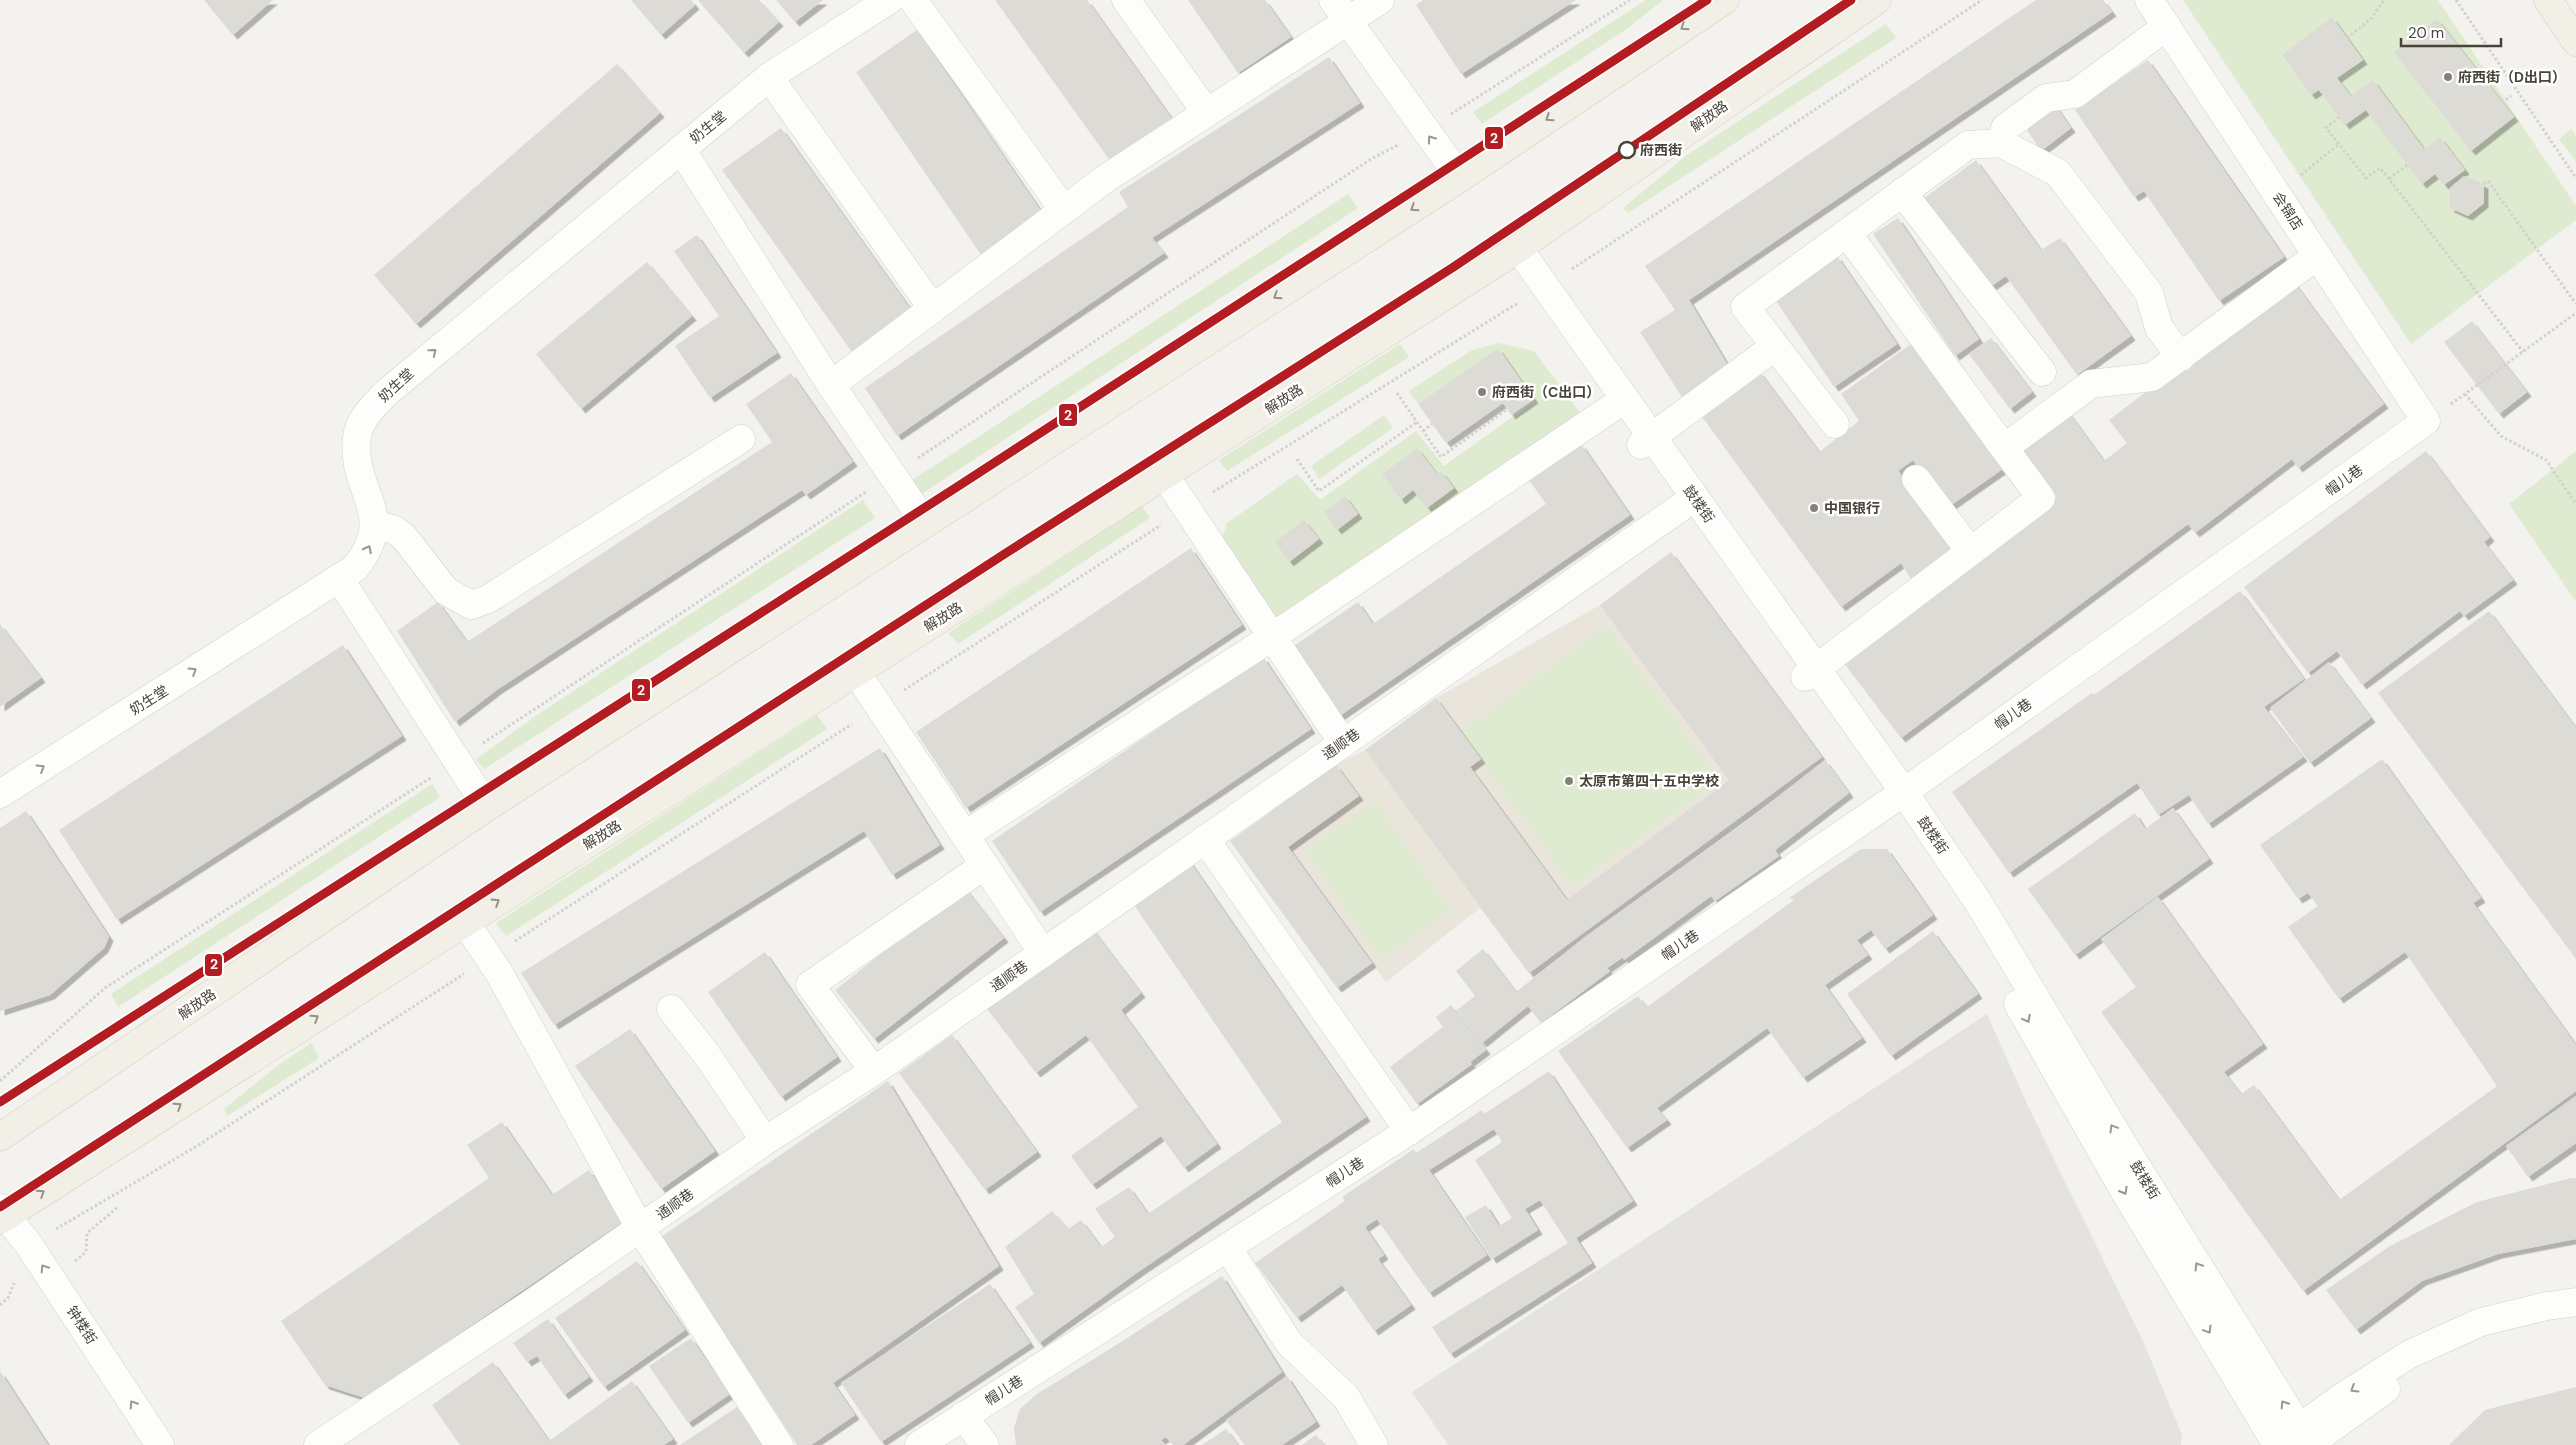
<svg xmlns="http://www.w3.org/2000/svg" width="2576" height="1445" font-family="'DM Sans','Noto Sans SC',sans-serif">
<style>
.education{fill:#e9e5da}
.green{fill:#dfebd0}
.parking{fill:#e5e3df}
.building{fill:#dddbd6;filter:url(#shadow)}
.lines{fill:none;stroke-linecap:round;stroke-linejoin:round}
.minor-casing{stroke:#d1d0cc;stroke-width:29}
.major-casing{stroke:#d4cebd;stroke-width:29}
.path{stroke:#d3d1cc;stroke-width:3;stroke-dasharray:2.5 2.5;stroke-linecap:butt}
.minor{stroke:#fdfdfc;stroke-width:28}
.major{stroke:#f1efe6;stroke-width:28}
.metro-1-casing{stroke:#fff;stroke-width:12}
.metro-1{stroke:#b31c21;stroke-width:9}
.oneway{stroke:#959187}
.oneway2{stroke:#9a9791}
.poi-dot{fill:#848179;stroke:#fff;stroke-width:2}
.stop-dot{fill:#fff;stroke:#49443a;stroke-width:2.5}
.labels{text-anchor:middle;stroke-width:5;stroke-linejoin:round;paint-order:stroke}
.poi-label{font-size:14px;font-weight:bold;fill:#49443a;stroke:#fff;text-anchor:start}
.street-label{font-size:14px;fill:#49443a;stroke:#fff}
.stop-label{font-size:14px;font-weight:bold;fill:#49443a;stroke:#fff;text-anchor:start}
.line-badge{stroke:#fff;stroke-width:2}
.badge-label{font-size:14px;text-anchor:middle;font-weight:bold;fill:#fff}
</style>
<defs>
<filter id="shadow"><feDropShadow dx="4.5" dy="4.5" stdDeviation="0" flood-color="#0004"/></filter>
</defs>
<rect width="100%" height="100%" fill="#f3f2ee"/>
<polygon class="education" points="1671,552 1822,757 1529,973 1480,908 1386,982 1288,847 1359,796 1336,765 1365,750 1436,698 1600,605"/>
<g class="green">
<polygon points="1646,0 1663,0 1628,28 1482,124 1473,112"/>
<polygon points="2183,0 2438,0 2576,206 2576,220 2411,344"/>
<polygon points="1886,24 1896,38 1628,213 1623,208 1687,155"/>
<polygon points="2571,129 2576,136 2576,162 2559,139"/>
<polygon points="1348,194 1358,208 917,497 908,483"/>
<polygon points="1498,343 1534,351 1583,417 1278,618 1224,548 1223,536 1227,523 1297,474 1320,500 1416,431 1444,466 1535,401 1534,399 1498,348 1418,404 1409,391 1472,350"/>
<polygon points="1400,344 1409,357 1227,471 1219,460"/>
<polygon points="1384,415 1393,428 1319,479 1311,466"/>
<polygon points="2576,451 2576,602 2509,504"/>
<polygon points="863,500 875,518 484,769 476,759 540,713"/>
<polygon points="1142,506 1150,518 958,644 948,633"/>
<polygon points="1607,626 1719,780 1573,886 1461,732"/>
<polygon points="817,715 827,729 506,936 496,923"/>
<polygon points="432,784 440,797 118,1007 111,994"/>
<polygon points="1375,802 1450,911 1381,959 1305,850"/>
<polygon points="311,1043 319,1058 227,1116 224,1109 277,1066"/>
</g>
<polygon class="parking" points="1987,1014 2028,1106 2143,1341 2182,1435 2181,1445 1448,1445 1412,1392"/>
<g class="building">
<polygon points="204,0 273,0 233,35"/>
<polygon points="631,0 691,0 695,5 661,35"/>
<polygon points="698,0 759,0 779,22 744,53"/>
<polygon points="776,0 823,0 795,22"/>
<polygon points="995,0 1087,0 1172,119 1111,162"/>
<polygon points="1188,0 1265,0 1291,37 1238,73"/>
<polygon points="1423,0 1576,0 1461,74 1416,5"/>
<polygon points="2036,0 2103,0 2112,12 1689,300 1727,364 1682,397 1640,332 1675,310 1645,266"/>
<polygon points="2332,17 2363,60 2337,78 2351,96 2373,80 2424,149 2440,137 2465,170 2444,185 2435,174 2422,184 2366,110 2345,125 2319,90 2311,95 2282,55"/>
<polygon points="2437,19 2514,117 2471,151 2394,52"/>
<polygon points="917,30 1047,220 986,262 856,72"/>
<polygon points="1329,57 1360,103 1152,238 1164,253 897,436 865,388 1128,207 1119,192"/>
<polygon points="2148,60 2284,257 2219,301 2144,191 2134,197 2075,110"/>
<polygon points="617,64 660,113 416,324 374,275"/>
<polygon points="2052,101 2071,128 2041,151 2022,123"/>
<polygon points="781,128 916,317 857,359 722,170"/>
<polygon points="1976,160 2041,250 2060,238 2131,336 2077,375 2006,276 1990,287 1923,199"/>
<polygon points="2464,176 2484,184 2484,203 2468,216 2450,208 2450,188"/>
<polygon points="1898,218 1979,339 1955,356 1873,234"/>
<polygon points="697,235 777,353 710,398 675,346 719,316 674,251"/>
<polygon points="1837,256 1897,344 1834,387 1774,298"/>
<polygon points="647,262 692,316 581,409 536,354"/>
<polygon points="2293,281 2384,404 2298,468 2292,459 2195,533 2188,524 1901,738 1843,662 2057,497 2017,444 2065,408 2104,461 2127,443 2109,420"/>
<polygon points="2472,321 2527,392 2499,414 2444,342"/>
<polygon points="1991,338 2032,392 2010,409 1969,354"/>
<polygon points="1918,339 2007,466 1947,508 1913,460 1898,471 1957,549 1912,581 1901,563 1841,607 1700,414 1759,371 1819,452 1859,421 1841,394"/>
<polygon points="1498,348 1534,399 1511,415 1503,403 1446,443 1418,404"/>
<polygon points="791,373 853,462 806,495 802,490 498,689 455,722 397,631 438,602 467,642 772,442 746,404"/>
<polygon points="1581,444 1630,515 1338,717 1291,648 1358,602 1373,624 1546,504 1529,480"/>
<polygon points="1417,448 1437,474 1441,471 1454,488 1427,508 1413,490 1401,500 1382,474"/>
<polygon points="2426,451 2490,537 2484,542 2513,580 2464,616 2460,611 2362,685 2337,651 2308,673 2244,587"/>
<polygon points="1345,496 1358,514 1337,530 1324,512"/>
<polygon points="1304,520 1319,539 1289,562 1275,542"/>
<polygon points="1191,548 1242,625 966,808 916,732"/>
<polygon points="1671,552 1822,757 1529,973 1365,750 1436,698 1481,759 1470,767 1567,900 1729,780 1600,605"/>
<polygon points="2240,591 2304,679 2264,707 2303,757 2208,824 2189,795 2158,815 2137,783 2009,873 1952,792 2092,693 2094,695"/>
<polygon points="2489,611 2576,728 2576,959 2378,693"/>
<polygon points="0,624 41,678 0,707"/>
<polygon points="343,645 402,736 117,920 59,830"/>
<polygon points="1263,657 1311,729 1040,912 992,841"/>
<polygon points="2329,662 2371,718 2310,763 2270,708"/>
<polygon points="880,748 940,845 892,875 864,831 554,1025 521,973"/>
<polygon points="2382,759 2481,898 2473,903 2576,1045 2576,1091 2303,1291 2101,1012 2136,987 2101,939 2158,897 2263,1044 2224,1072 2241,1094 2254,1085 2339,1200 2497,1086 2405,952 2339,999 2288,927 2318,906 2308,893 2298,899 2260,845"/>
<polygon points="1825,760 1849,793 1775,850 1779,856 1715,901 1711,896 1624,960 1623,957 1607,968 1610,971 1541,1023 1528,1006 1482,1043 1457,1010 1475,996 1456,971 1483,949 1516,992 1585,937 1752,817"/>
<polygon points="1336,765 1359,796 1288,847 1372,963 1337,988 1230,841"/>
<polygon points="2173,808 2209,859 2075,955 2028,889 2135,813 2145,829"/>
<polygon points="26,811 109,937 104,948 50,995 0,1011 0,828"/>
<polygon points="1861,849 1887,849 1933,915 1885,949 1871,930 1857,940 1868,955 1825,985 1862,1038 1803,1078 1767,1028 1657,1108 1667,1120 1627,1148 1558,1051 1638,996 1647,1007 1794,900 1789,898"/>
<polygon points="1188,859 1366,1117 1138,1272 1039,1343 1015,1307 1034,1294 1005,1247 1052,1211 1068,1229 1081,1220 1101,1247 1115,1237 1095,1209 1129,1187 1148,1214 1282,1122 1130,899"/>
<polygon points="965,888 1004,938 874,1039 835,990"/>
<polygon points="1090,926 1141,993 1121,1010 1217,1144 1184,1168 1161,1136 1092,1185 1071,1156 1138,1107 1086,1035 1036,1073 985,1006"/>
<polygon points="1933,931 1978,994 1891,1056 1847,994"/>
<polygon points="765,952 837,1057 781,1097 708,992"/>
<polygon points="1451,1005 1486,1050 1470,1062 1472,1064 1417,1104 1390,1067 1443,1027 1436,1017"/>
<polygon points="630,1029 715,1151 661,1189 575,1066"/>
<polygon points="952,1035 1037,1152 985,1190 899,1073"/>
<polygon points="1549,1071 1633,1201 1576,1238 1592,1263 1450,1354 1432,1327 1568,1243 1540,1200 1525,1209 1538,1230 1492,1259 1465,1217 1486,1205 1499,1226 1512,1218 1475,1160 1502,1142 1494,1129 1429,1170 1487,1255 1429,1293 1377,1219 1365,1227 1384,1255 1378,1259 1411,1305 1374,1331 1342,1285 1297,1318 1255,1263 1345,1201 1342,1197 1414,1149 1416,1153 1482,1110 1484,1114"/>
<polygon points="888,1081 999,1266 833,1383 855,1415 811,1445 797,1445 661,1237"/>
<polygon points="2576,1096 2576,1143 2528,1177 2506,1146"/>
<polygon points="502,1122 552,1195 589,1170 624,1221 365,1398 325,1385 281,1321 489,1178 467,1145"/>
<polygon points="2571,1178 2576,1178 2576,1239 2498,1254 2422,1281 2356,1330 2326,1290 2390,1246 2477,1202"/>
<polygon points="637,1261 685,1330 604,1387 555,1318"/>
<polygon points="1222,1276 1282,1372 1183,1445 1173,1445 1166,1437 1161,1440 1166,1445 1016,1445 1014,1428 1020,1409 1037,1394 1121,1342"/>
<polygon points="990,1284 1030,1343 881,1442 841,1383"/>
<polygon points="548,1319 589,1377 564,1395 537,1356 527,1362 513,1343"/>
<polygon points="691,1338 730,1394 688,1423 649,1366"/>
<polygon points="493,1362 549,1441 632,1381 673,1439 664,1445 460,1445 432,1405"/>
<polygon points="0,1371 48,1445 0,1445"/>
<polygon points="1287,1376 1316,1422 1282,1445 1245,1445 1226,1420"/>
<polygon points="2576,1387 2576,1445 2449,1445 2485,1410"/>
<polygon points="737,1407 763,1445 680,1445"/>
<polygon points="1226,1429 1238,1445 1202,1445"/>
<polygon points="1316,1435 1324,1445 1302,1445"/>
</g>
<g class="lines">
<defs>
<g id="minor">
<polyline points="913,0 1064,210"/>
<polyline points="1126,0 1206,112"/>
<polyline points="1333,0 1460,178"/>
<polyline points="769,77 933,309"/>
<polyline points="2001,143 2005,128 2046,98 2075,94 2167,26"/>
<polyline points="681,149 831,385 925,523"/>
<polyline points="1902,192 2042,372"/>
<polyline points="1847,233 2004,448"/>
<polyline points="1518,248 1904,792 1980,905 2127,1151 2310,1445"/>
<polyline points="831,385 1105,179 1380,0"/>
<polyline points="1835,424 1745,307 1968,145 2001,143 2058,173 2149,293 2159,328 2181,357"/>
<polyline points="1641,445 1774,347"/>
<polyline points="1165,476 1343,743"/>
<polyline points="1916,479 1970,551"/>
<polyline points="374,524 395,530 404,537 446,591 471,605 488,599 741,439"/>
<polyline points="339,578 487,807"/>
<polyline points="856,672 1043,953"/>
<polyline points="1805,677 2041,498 2004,448 2091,384 2152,377 2317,256"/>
<path d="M0,794L355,568C399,513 350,492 357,437C359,419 374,406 386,393L769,77L889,0"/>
<polyline points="965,835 1272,637 1625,399"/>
<polyline points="1205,839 1409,1131"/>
<polyline points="465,922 499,973 640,1228 779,1445"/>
<polyline points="2018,1004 2125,1192 2277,1445"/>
<polyline points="671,1009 707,1055 765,1141"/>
<polyline points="874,1071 810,985 985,865"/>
<polyline points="0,1208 29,1245 160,1445"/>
<polyline points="1228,1248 1289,1343 1346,1397 1374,1445"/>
<polyline points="963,1416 985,1445"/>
<polyline points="2286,1438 2342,1397 2410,1354 2481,1322 2547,1306 2576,1302"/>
<polyline points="318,1445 531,1304 765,1141 874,1071 1694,498"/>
<polyline points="919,1445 1409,1131 1904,792 2426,421 2149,0"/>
<polyline points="2308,1445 2386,1389"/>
</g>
<g id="major">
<polyline points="2548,0 2576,42"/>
<polyline points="0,1137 487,807 1460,178 1725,0"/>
<polyline points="0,1220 1507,256 1877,0"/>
</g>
</defs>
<use href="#minor" class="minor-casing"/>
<use href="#major" class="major-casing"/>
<g class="path">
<polyline points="2456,0 2576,178"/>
<polyline points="2347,38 2371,19 2384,0"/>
<polyline points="2502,103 2511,96"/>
<polyline points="1451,114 1630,0"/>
<polyline points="2339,117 2326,128 2366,178 2380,168 2389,179"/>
<polyline points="2407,165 2389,179 2523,352"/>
<polyline points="2301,175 2339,144"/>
<polyline points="2484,184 2488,181 2576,304"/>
<polyline points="1572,269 1982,0"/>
<polyline points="1397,393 1441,457 1507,409"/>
<polyline points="2465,394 2501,436 2546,460 2576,504"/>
<polyline points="2451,404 2576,313"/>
<polyline points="1423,431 1432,424"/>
<polyline points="918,458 1371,159 1398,145"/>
<polyline points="1297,459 1319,491 1417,422"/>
<polyline points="1213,492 1518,303"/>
<polyline points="904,690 1161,525"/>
<polyline points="483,743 866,492"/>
<polyline points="515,941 852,724"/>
<polyline points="0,1081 105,988 432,777"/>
<polyline points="56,1229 197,1146 464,974"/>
<polyline points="75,1261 86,1252 87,1233 117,1208"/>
<polyline points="0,1305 8,1298 14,1283"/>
</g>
<use href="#minor" class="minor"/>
<use href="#major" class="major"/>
<defs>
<g id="metro-1">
<polyline points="0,1102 960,485 1707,0"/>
<polyline points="0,1207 1006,553 1452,268 1851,0"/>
</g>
</defs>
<use href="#metro-1" class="metro-1-casing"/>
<use href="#metro-1" class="metro-1"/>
</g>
<defs><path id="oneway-chevron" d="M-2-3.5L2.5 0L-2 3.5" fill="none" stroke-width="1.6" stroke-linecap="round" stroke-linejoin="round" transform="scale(1.25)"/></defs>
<g class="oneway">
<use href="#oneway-chevron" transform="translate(1684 27) rotate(146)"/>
<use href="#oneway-chevron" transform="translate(1549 118) rotate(146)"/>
<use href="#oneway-chevron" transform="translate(1414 208) rotate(147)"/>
<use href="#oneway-chevron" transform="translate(1277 296) rotate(147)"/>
<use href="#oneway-chevron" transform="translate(496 902) rotate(-32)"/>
<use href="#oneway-chevron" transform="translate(315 1018) rotate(-33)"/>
<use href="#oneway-chevron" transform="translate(178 1106) rotate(-33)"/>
<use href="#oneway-chevron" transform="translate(41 1193) rotate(-33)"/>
</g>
<g class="oneway2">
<use href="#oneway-chevron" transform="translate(1431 139) rotate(-126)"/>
<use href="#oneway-chevron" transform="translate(433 352) rotate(-39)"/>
<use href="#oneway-chevron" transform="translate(368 549) rotate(-63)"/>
<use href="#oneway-chevron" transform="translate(193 671) rotate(-32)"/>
<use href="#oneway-chevron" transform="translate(41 768) rotate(-32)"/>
<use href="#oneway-chevron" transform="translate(2027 1019) rotate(62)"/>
<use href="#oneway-chevron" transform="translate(2113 1128) rotate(-121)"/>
<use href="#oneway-chevron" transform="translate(2124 1191) rotate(60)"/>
<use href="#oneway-chevron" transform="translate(2198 1266) rotate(-122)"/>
<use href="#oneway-chevron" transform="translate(44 1268) rotate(-123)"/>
<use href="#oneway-chevron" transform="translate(2208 1330) rotate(59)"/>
<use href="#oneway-chevron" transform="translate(2354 1389) rotate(148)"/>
<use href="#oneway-chevron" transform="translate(133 1404) rotate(-123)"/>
<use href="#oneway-chevron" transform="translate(2284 1404) rotate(-123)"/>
</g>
<g class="poi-dot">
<circle cx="2448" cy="77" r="5"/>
<circle cx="1482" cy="392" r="5"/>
<circle cx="1814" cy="508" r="5"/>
<circle cx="1569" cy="781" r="5"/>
</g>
<circle class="stop-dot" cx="1627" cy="150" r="8"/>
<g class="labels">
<g class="poi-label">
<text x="2458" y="82">府西街（D出口）</text>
<text x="1492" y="397">府西街（C出口）</text>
<text x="1824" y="513">中国银行</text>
<text x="1579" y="786">太原市第四十五中学校</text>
</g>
<g class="street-label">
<text transform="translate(1709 116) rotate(-35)" y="5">解放路</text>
<text transform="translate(708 127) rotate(-39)" y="5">奶生堂</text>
<text transform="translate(2288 211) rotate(57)" y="5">会锦店</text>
<text transform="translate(396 385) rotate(-43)" y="5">奶生堂</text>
<text transform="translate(1284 399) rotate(-33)" y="5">解放路</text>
<text transform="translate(2344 480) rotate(-35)" y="5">帽儿巷</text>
<text transform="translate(1699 504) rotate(55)" y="5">鼓楼街</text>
<text transform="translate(943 617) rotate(-32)" y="5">解放路</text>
<text transform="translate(149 700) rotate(-32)" y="5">奶生堂</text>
<text transform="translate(2013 714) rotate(-35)" y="5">帽儿巷</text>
<text transform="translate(1341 744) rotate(-35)" y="5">通顺巷</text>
<text transform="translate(602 835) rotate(-32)" y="5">解放路</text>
<text transform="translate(1933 835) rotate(56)" y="5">鼓楼街</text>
<text transform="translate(1680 945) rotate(-34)" y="5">帽儿巷</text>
<text transform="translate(1009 976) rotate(-35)" y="5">通顺巷</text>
<text transform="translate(197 1004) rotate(-34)" y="5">解放路</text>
<text transform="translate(1345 1172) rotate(-33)" y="5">帽儿巷</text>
<text transform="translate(2145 1180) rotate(58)" y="5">鼓楼街</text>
<text transform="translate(675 1204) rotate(-35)" y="5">通顺巷</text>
<text transform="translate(82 1325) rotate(57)" y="5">钟楼街</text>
<text transform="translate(1004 1390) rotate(-33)" y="5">帽儿巷</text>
</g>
<g class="stop-label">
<text x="1640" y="155">府西街</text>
</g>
</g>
<g class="line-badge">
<rect x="1484" y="126" width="20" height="24" rx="5" fill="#b31c21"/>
<rect x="1058" y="403" width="20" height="24" rx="5" fill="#b31c21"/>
<rect x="631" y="678" width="20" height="24" rx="5" fill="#b31c21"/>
<rect x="204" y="953" width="19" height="24" rx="5" fill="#b31c21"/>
</g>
<g class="badge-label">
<text x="1494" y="143">2</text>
<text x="1068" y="420">2</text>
<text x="641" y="695">2</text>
<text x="214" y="969">2</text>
</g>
<path d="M2401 38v8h100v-8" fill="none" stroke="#49443a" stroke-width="2.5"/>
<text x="2408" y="38" font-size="15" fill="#49443a" stroke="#ffffff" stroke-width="4" paint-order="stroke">20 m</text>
</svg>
